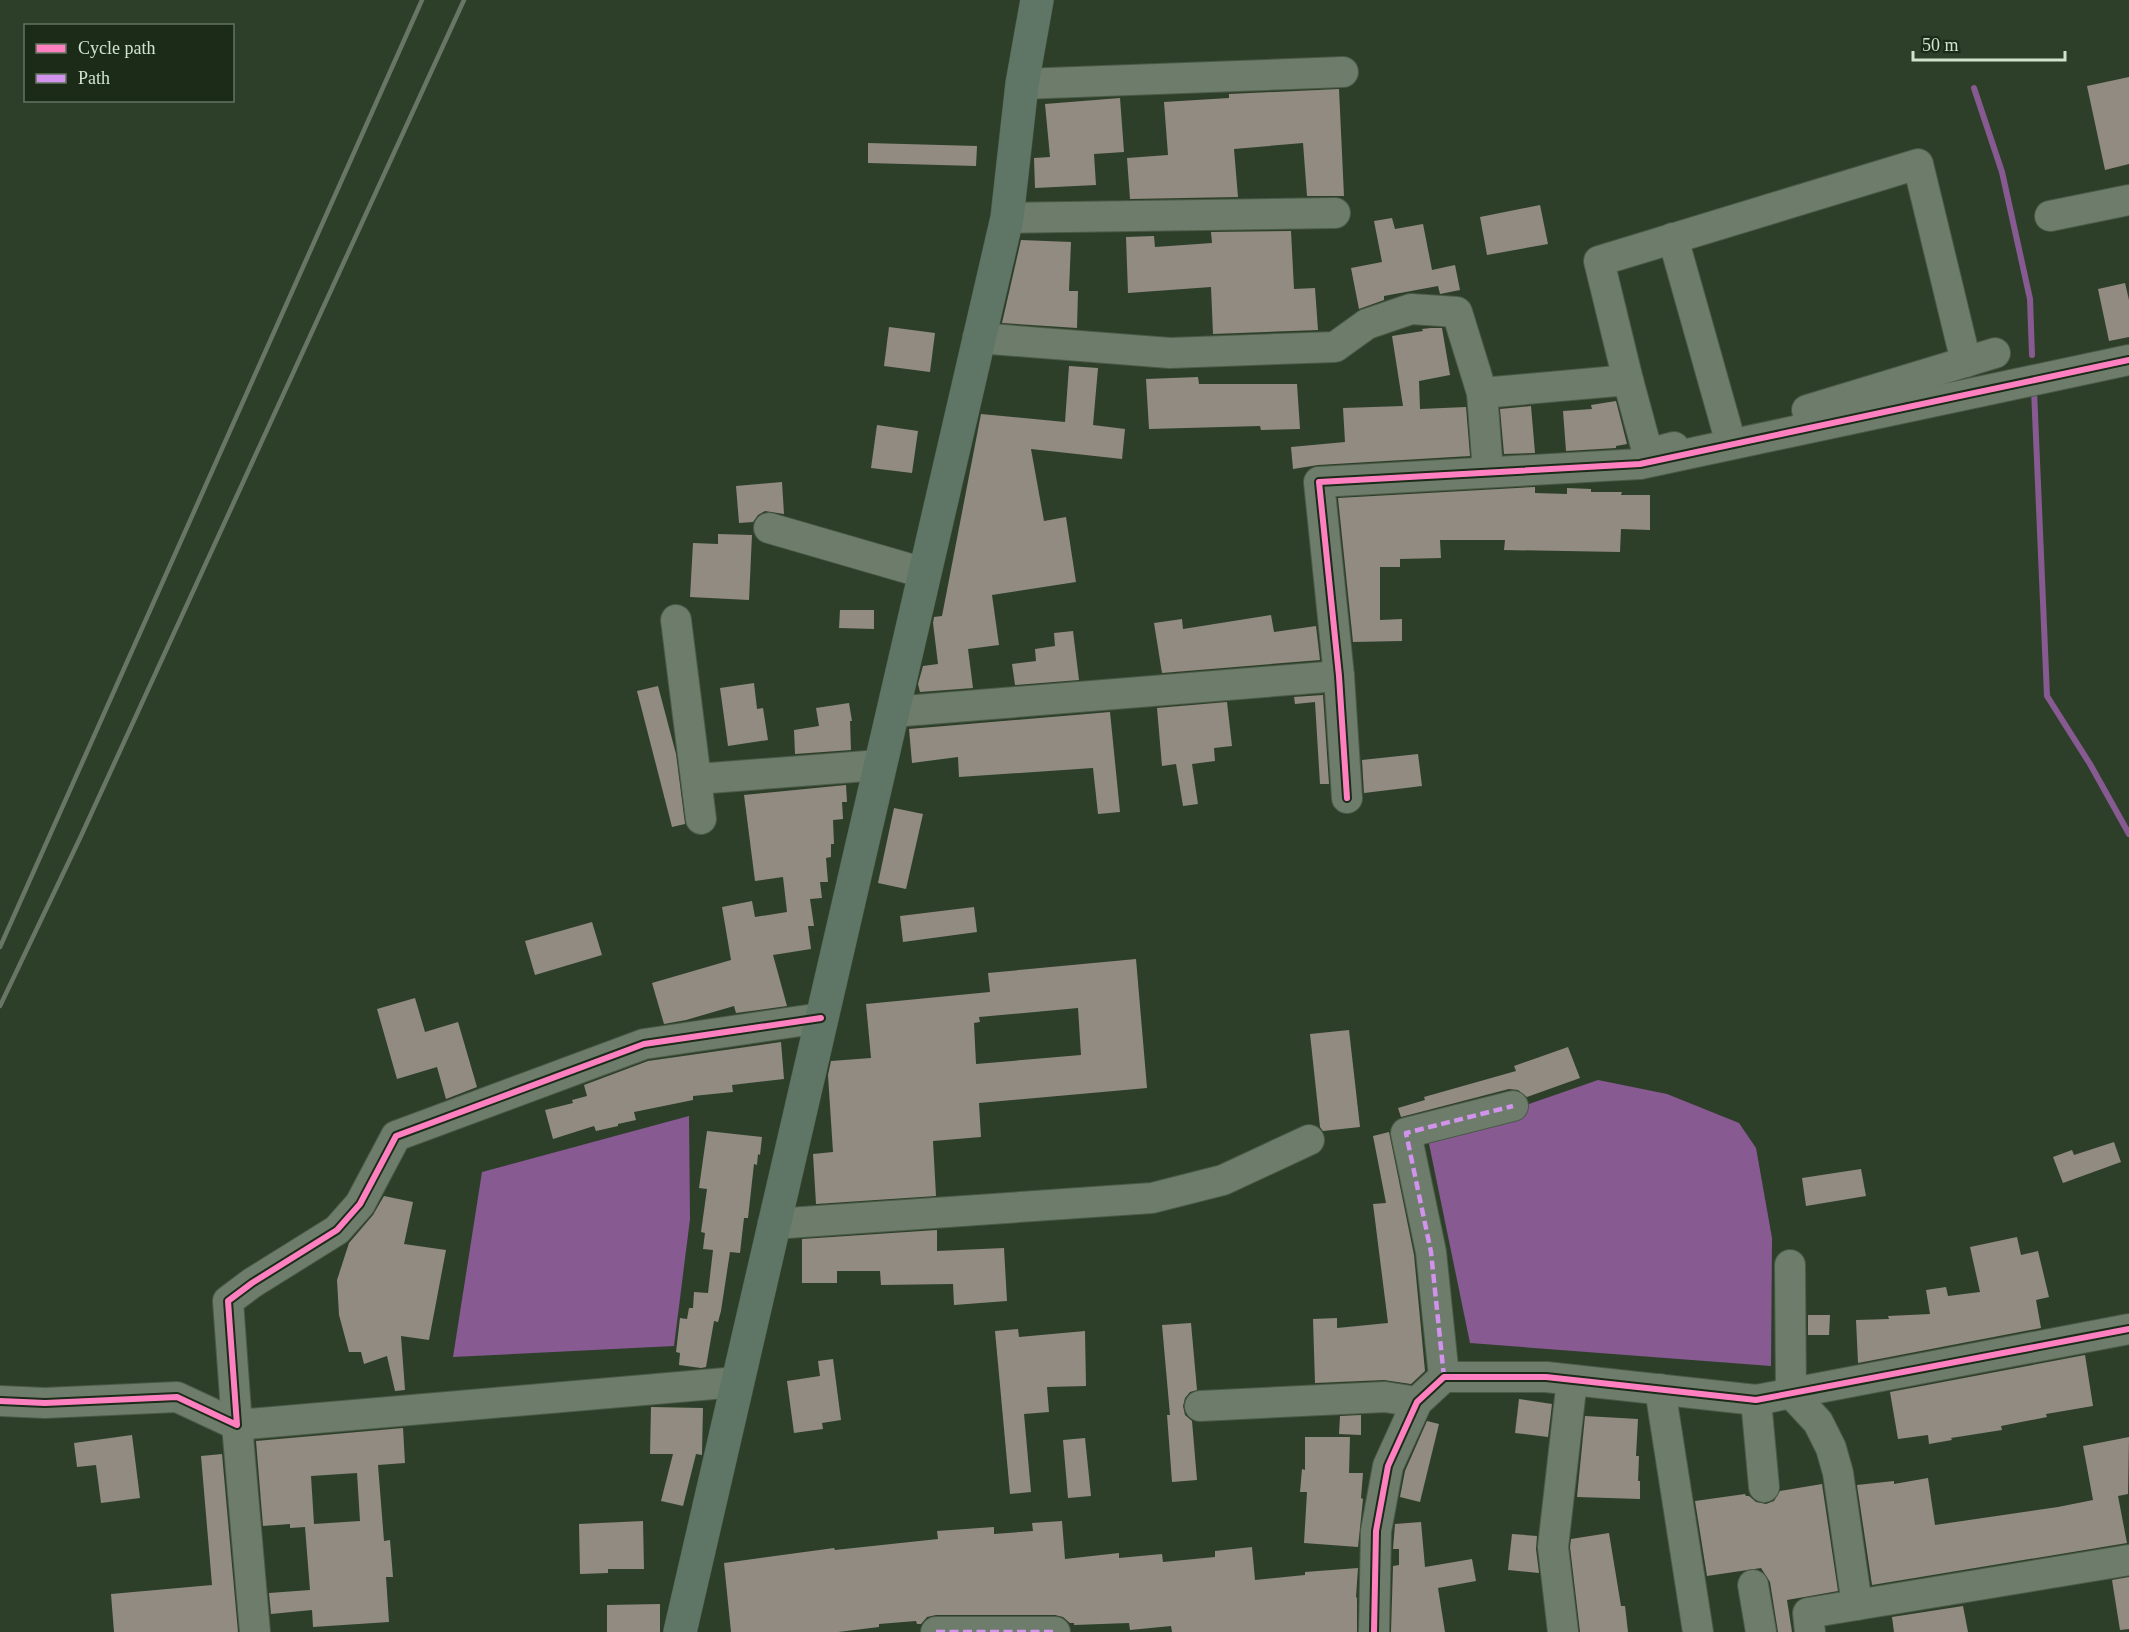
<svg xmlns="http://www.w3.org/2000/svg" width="2129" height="1632" font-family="Georgia,serif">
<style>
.water{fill:#875a92}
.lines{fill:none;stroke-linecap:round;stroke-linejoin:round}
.stream{stroke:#875a92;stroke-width:6}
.building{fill:#928b81;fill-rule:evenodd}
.minor-casing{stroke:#4a5a46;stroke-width:32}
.major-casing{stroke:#4a5a46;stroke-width:34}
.minor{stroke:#6e7c6b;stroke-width:30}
.major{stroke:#5f7667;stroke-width:33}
.rail{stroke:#697665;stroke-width:4.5}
.quiet{stroke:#d193ec;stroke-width:4.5;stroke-dasharray:9 4.5;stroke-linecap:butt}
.cycleway-casing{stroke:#1b2b18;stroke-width:10}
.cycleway{stroke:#ff80c0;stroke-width:6}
</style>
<rect width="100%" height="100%" fill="#2d3f29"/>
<g class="water">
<polygon points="1598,1080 1667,1094 1739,1123 1756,1148 1772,1238 1771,1366 1470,1343 1428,1139"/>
<polygon points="689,1116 690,1219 674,1346 453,1357 482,1172"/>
</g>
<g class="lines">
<g class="stream">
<polyline points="1974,88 2002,172 2030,299 2032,355"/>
<polyline points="2034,390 2047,696 2090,764 2129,834"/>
</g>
</g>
<g class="building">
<polygon points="2129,77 2129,164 2105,170 2087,86"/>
<polygon points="1339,89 1344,196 1307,196 1303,143 1234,149 1238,197 1130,199 1127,158 1168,155 1164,102 1229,98 1229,94"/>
<polygon points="1120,98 1124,152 1094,154 1096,185 1035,188 1034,158 1050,157 1045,104"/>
<polygon points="868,143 977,146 976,166 868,163"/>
<polygon points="1540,205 1548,244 1487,255 1480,217"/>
<polygon points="1392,218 1395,229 1423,224 1432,270 1455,265 1460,290 1440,294 1438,286 1384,296 1384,300 1359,309 1351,268 1382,262 1374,221"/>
<polygon points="1291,231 1294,289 1315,288 1318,330 1213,334 1211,287 1128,293 1126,237 1154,236 1155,247 1212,243 1211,232"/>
<polygon points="1021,240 1071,242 1069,291 1078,291 1077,328 1002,323"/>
<polygon points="2125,283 2129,300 2129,337 2109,341 2098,289"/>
<polygon points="889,327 935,333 930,372 884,366"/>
<polygon points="1431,328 1442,328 1450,375 1419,381 1420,409 1466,407 1470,456 1318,465 1293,469 1291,447 1345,442 1343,408 1403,406 1392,336 1423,331 1422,329"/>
<polygon points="1069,366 1098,368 1093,425 1125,429 1122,459 1031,449 1044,521 1066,517 1076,582 992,595 999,645 968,649 973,688 920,692 918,684 923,666 938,664 933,623 934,617 942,616 981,414 1065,422"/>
<polygon points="1198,377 1199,384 1297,384 1300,429 1261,430 1260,426 1149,429 1146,379"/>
<polygon points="1616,401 1627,444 1616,446 1616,448 1566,451 1563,411 1592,409 1591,405"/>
<polygon points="1531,406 1535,453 1504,454 1500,409"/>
<polygon points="877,425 918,431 912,473 871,468"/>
<polygon points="782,482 784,514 765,511 758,515 753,522 739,523 736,486"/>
<polygon points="1535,487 1535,493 1567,494 1567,488 1591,489 1591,492 1622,492 1621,495 1650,495 1650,530 1621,529 1620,552 1504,550 1505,540 1440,540 1441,558 1400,559 1400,567 1380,567 1380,620 1402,619 1402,641 1353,642 1338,498"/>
<polygon points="718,534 752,535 749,600 690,597 693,543 718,544"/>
<polygon points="840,610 874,610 874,629 839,628"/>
<polygon points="1271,615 1274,632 1316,626 1320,660 1162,673 1154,623 1182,619 1183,629"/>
<polygon points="1073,631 1079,680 1015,685 1012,664 1036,661 1035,649 1055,646 1054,633"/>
<polygon points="754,683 757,709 763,708 768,740 728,746 720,688"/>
<polygon points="658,686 676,754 685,824 672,827 637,691"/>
<polygon points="1323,695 1329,784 1320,784 1315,702 1295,704 1294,697"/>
<polygon points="1227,702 1232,746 1214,748 1215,761 1192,764 1198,804 1183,806 1176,764 1162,766 1157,708"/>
<polygon points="849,703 852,721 850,721 851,750 795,754 794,730 819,726 816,708"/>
<polygon points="1110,712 1120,812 1098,814 1093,768 959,777 958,757 912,763 909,729"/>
<polygon points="1418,754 1422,786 1364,793 1362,760"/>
<polygon points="846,785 847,802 842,802 843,819 833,820 834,844 831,844 831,857 826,858 828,882 820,882 822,898 810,899 814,926 808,926 811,949 773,955 787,1006 736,1013 734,1006 686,1020 664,1024 652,983 731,960 722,907 752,901 755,917 787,912 783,877 755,881 744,795"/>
<polygon points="894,808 923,814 906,889 878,883"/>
<polygon points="974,907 977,932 903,942 900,916"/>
<polygon points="592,922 602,955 535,975 525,941"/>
<path d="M1136,959L1147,1088L979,1103L981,1137L933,1141L936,1196L816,1204L813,1154L833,1152L828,1075L831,1061L871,1058L866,1004L990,992L988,973ZM1078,1008L1081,1055L976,1064L974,1023L980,1022L979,1017Z"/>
<polygon points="415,998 425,1032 458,1022 477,1087 446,1099 437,1067 397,1079 377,1009"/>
<polygon points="1349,1030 1360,1127 1323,1131 1320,1127 1310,1034"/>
<polygon points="781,1042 784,1079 732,1085 733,1092 693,1096 693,1100 634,1112 636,1120 618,1124 618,1126 596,1131 594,1126 553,1139 545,1110 573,1103 572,1100 587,1096 584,1085 648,1061"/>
<polygon points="1568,1047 1580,1078 1527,1097 1518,1090 1509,1089 1401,1117 1398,1108 1425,1100 1424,1097 1516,1071 1514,1066"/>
<polygon points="707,1131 762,1137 760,1155 758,1154 757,1165 754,1164 748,1218 744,1218 740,1253 730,1252 721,1311 718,1322 714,1321 706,1367 701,1368 679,1365 680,1353 676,1352 680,1318 687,1319 689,1308 693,1308 694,1292 708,1293 713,1250 703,1249 705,1233 701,1232 707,1189 699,1188"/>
<polygon points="1389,1132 1414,1255 1425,1371 1411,1384 1384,1380 1315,1383 1313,1319 1337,1318 1337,1328 1388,1323 1373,1204 1386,1203 1373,1136"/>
<polygon points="2114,1142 2121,1162 2063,1183 2053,1157 2072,1150 2074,1155"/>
<polygon points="1861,1169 1866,1196 1806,1206 1802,1178"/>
<polygon points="384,1196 413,1202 404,1244 446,1250 429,1340 401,1336 405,1390 395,1391 387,1356 364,1364 361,1352 349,1352 339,1315 337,1280 349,1243 373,1215"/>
<polygon points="937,1230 937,1251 1004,1248 1007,1301 954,1305 953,1284 881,1285 880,1271 837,1271 837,1283 802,1283 802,1239"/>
<polygon points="2017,1237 2021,1255 2038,1251 2049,1297 2036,1300 2041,1328 1858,1363 1856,1320 1889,1319 1888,1316 1930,1314 1926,1290 1946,1287 1948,1296 1980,1292 1970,1247"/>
<polygon points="1808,1315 1830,1315 1829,1335 1808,1335"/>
<polygon points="1191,1323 1197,1390 1190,1392 1185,1398 1183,1406 1185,1415 1192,1421 1197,1480 1172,1482 1167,1415 1170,1415 1162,1325"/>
<polygon points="1018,1329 1019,1337 1085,1331 1086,1386 1047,1387 1049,1412 1024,1414 1031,1492 1010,1494 995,1331"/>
<polygon points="2085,1355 2093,1406 2046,1414 2047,1417 2001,1426 2002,1430 1951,1438 1952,1440 1929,1444 1928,1435 1898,1439 1890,1392"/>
<polygon points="833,1359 841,1420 822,1423 823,1429 794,1433 787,1381 820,1376 818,1361"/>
<polygon points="1519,1399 1552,1404 1548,1437 1515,1433"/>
<polygon points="651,1407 703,1408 702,1452 702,1455 696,1454 683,1506 661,1501 673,1454 650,1454"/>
<polygon points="1361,1415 1361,1435 1339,1434 1340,1416"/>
<polygon points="1585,1416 1638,1419 1636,1456 1639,1456 1638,1481 1640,1481 1640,1499 1577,1497"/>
<polygon points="1427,1421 1439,1424 1420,1502 1400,1497 1405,1471"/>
<path d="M403,1428L405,1463L378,1465L384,1541L390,1540L393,1577H386L389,1622L313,1627L312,1610L271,1614L269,1593L310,1590L305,1527L290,1528V1524L263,1526L256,1441ZM357,1473L360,1521L314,1524L311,1476Z"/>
<polygon points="132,1435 140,1498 101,1503 96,1465 77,1467 74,1443"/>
<polygon points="1305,1437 1350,1437 1349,1473 1363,1473 1361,1498 1363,1499 1358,1547 1304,1543 1307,1492 1300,1492 1302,1469 1305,1470"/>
<polygon points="2129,1437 2128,1494 2118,1496 2127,1543 1872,1585 1857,1485 1894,1481 1894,1484 1928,1478 1935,1525 2058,1507 2093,1500 2083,1446"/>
<polygon points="1085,1438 1091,1496 1068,1498 1063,1440"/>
<polygon points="222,1454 238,1632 114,1632 111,1594 212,1585 201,1456"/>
<polygon points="1822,1484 1838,1591 1787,1600 1792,1632 1778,1632 1770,1582 1761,1568 1707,1576 1695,1501 1745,1494 1746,1496 1749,1496 1756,1502 1766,1504 1774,1501 1780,1491"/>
<polygon points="643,1521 644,1569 608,1569 608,1573 580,1574 579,1524"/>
<polygon points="1062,1521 1065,1559 1119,1553 1119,1558 1162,1554 1163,1562 1215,1557 1215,1551 1252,1547 1255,1580 1305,1575 1305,1572 1358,1568 1356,1597 1357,1598 1357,1632 1172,1632 1171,1626 1130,1630 1129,1623 1074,1625 1074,1623 1070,1623 1063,1617 1055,1615 936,1615 927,1617 921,1624 917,1624 916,1621 879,1624 879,1627 838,1632 731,1632 724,1563 834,1548 835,1550 938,1539 937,1531 994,1527 994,1534 1033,1531 1032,1523"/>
<polygon points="1421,1522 1425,1567 1472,1559 1476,1581 1438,1588 1445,1632 1391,1632 1393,1566 1399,1565 1399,1549 1393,1549 1395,1524"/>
<polygon points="1609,1533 1621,1606 1625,1606 1628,1632 1580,1632 1570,1547 1571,1539"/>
<polygon points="1512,1534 1537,1536 1536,1549 1539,1573 1508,1570"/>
<polygon points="2129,1577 2129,1629 2120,1630 2112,1580"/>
<polygon points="660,1604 660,1632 607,1632 607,1605"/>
<polygon points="1963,1606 1968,1632 1894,1632 1892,1617"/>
</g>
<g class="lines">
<defs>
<g id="minor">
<polyline points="1022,84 1343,72"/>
<polyline points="2050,216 2129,200"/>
<polyline points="1007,218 1335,213"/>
<polyline points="1673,238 1728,433"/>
<polyline points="978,338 1170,353 1335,347 1367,324 1411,309 1457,312 1482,393 1488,472"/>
<polyline points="1628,380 1599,261 1918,164 1966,362"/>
<polyline points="1482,393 1628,380 1648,454 1674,447"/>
<polyline points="1807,410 1995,353"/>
<polyline points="769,528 924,573"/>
<polyline points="676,620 701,819"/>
<polyline points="892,712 1339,676"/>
<polyline points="697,779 880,765"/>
<polyline points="1347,798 1339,676 1319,482 1640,464 2129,360"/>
<polyline points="773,1224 1152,1198 1223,1180 1309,1140"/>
<polyline points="1790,1265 1791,1393 1818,1422 1831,1448 1838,1473 1857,1605"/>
<polyline points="1444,1377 1431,1252 1406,1133 1513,1106"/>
<polyline points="1660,1389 1698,1632"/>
<polyline points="1756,1400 1764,1487"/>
<polyline points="0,1401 45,1403 177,1397 237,1425 228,1301 252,1283 337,1230 360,1204 396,1136 644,1044 821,1018"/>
<polyline points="1200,1406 1385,1397 1417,1402"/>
<polyline points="1753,1585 1761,1632"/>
<polyline points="255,1632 237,1425 737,1382"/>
<polyline points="936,1632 1055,1632"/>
<polyline points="1374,1632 1376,1531 1388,1466 1417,1402 1444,1377 1546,1377 1756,1400 2129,1329"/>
<polyline points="1563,1632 1553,1547 1572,1380"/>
<polyline points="1810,1632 1808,1613 2129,1560"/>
</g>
<polyline id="major" points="680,1632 1007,218 1022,84 1037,0"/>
</defs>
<use href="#minor" class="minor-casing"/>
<use href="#major" class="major-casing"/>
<use href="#minor" class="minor"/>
<use href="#major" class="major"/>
<g class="rail">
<polyline points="0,947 422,0"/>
<polyline points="0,1006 81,836 464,0"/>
</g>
<g class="quiet">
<polyline points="1444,1377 1431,1252 1406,1133 1513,1106"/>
<polyline points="936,1632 1055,1632"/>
</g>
<defs>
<g id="cycleway">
<polyline points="1347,798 1339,676 1319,482 1640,464 2129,360"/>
<polyline points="0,1401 45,1403 177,1397 237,1425 228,1301 252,1283 337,1230 360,1204 396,1136 644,1044 821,1018"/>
<polyline points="1374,1632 1376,1531 1388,1466 1417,1402 1444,1377 1546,1377 1756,1400 2129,1329"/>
</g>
</defs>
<use href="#cycleway" class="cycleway-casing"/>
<use href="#cycleway" class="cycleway"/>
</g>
<rect x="24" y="24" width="210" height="78" fill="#1b2b18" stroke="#637560" stroke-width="1.5"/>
<rect x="36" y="44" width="30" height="9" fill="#ff80c0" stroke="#637560" stroke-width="1.5"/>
<text x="78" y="54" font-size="18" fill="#d0e4cc">Cycle path</text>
<rect x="36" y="74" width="30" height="9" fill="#d193ec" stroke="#637560" stroke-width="1.5"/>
<text x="78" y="84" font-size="18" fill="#d0e4cc">Path</text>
<path d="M1913 51v9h152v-9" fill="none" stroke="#d0e4cc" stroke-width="3"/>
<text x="1922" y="51" font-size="18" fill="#d0e4cc" stroke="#1b2b18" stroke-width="4.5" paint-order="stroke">50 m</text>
</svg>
